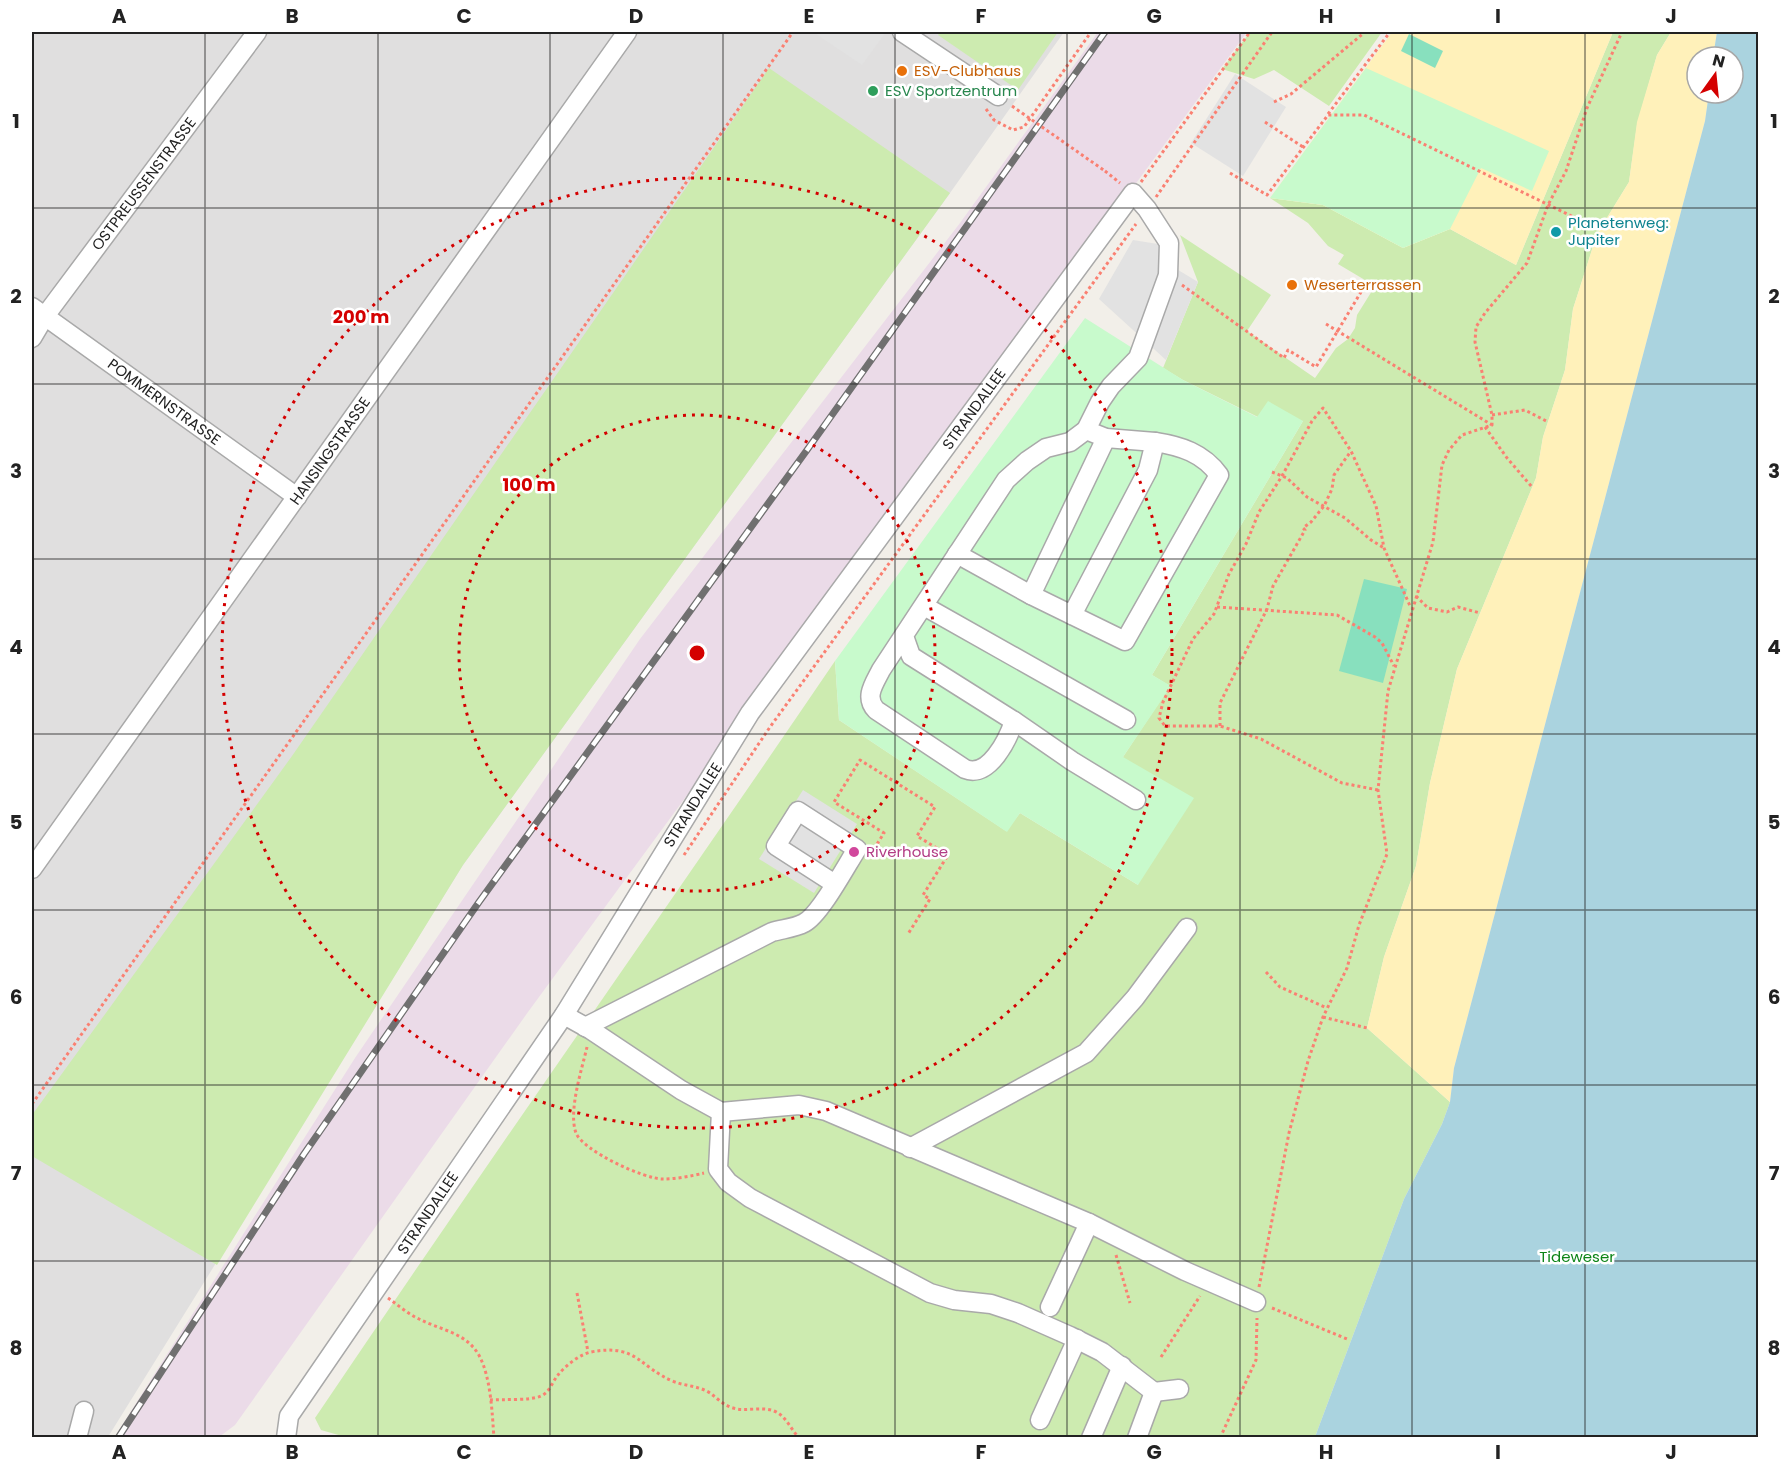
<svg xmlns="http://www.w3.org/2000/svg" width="1790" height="1469" font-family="Poppins,sans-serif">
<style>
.residential{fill:#e0dfdf}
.industrial{fill:#ebdbe8}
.grass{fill:#cdebb0}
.sand{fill:#fff1ba}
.park{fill:#c8facc}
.pitch{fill:#88e0be}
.parking{fill:#e2e2e2}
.water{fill:#aad3df}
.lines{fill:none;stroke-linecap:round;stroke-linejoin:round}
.minor-casing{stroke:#a9a9a9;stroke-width:21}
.path{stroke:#fa8072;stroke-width:3;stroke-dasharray:3 3;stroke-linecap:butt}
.minor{stroke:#fff;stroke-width:18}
.rail-casing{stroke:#707070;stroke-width:7}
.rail{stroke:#fff;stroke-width:4.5;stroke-dasharray:14;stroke-linecap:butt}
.path-bridge{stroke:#fa8072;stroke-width:3;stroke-dasharray:3 3;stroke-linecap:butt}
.grid{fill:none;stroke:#222;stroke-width:1.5;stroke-opacity:0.55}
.ring{fill:none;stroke:#d40000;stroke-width:3;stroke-dasharray:3 6}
.food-dot{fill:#e8710a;stroke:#fff;stroke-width:2}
.leisure-dot{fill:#2e9e5b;stroke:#fff;stroke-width:2}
.culture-dot{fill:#0f9aa8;stroke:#fff;stroke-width:2}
.hotel-dot{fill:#d1479c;stroke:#fff;stroke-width:2}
.labels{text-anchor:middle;stroke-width:5;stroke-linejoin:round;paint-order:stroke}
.food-label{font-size:15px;fill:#c56008;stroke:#fff;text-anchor:start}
.leisure-label{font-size:15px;fill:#27864d;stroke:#fff;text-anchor:start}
.street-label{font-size:15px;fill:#222;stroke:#fff}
.culture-label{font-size:15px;fill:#0d838f;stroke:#fff;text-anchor:start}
.hotel-label{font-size:15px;fill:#b23c85;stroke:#fff;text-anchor:start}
.park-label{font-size:15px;fill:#0c8416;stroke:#fff}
.centre{fill:#d40000;stroke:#fff;stroke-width:3}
.ring-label{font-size:18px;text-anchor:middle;font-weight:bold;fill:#d40000;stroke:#fff;stroke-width:5;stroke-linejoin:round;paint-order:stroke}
.neatline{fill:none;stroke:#222;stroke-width:2}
.grid-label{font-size:20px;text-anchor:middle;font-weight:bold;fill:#222}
</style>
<rect width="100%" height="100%" fill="#f2efe9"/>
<polygon class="residential" points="32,32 1064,32 950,193 463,865 108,1437 32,1437"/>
<polygon class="industrial" points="1098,32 1247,32 528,1012 235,1425 219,1437 114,1438 355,1058 640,639 960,223"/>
<g class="grass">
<polygon points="940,32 1058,32 1018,90 938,35"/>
<polygon points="1250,32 1382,32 1329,106 1274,70 1254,79 1222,69"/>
<path d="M1613,32H1671L1657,55L1637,125L1629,182L1597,234L1573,309L1565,370L1543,437L1536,478L1457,669L1430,783L1416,866L1384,957L1367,1028L1450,1102L1442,1124L1404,1199L1315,1437L349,1438L321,1430L315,1418C486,1164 663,914 835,661L839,720L1006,831L1020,813L1138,885L1123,757L1170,686L1152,675L1303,421L1258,417L1183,380L1163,368L1198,282L1180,235L1271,295L1247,331L1315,378L1336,348L1348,339L1355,328L1357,315L1375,286L1338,264L1344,255L1328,246L1308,223L1270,198L1323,205L1403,248L1450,229L1516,265Z"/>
<polygon points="769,68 950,193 463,865 217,1265 32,1156 32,1115 292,756"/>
</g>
<g class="sand">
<polygon points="1392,32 1613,32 1516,265 1450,229 1403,248 1323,205 1270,198"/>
<polygon points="1671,32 1717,32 1713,57 1697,57 1697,93 1709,93 1705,121 1454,1068 1450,1102 1367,1028 1384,957 1416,866 1430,783 1457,669 1536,478 1543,437 1565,370 1573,309 1597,234 1629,182 1637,122 1657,55"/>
</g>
<g class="park">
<polygon points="1366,68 1549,151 1532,191 1481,168 1450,229 1403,248 1323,205 1270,198"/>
<polygon points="1085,318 1183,380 1257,417 1268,401 1303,421 1152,675 1171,686 1123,757 1194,798 1138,885 1020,813 1007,832 839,720 835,661"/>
</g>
<g class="pitch">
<polygon points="1409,34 1443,51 1435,68 1401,51"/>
<polygon points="1364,579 1407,589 1383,683 1339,671"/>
</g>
<g class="parking">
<polygon points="813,32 886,32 862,65"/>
<polygon points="1235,74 1286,107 1243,176 1191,143"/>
<polygon points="1133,240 1164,245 1160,259 1198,282 1166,360 1099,299"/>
<polygon points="803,790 857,824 814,893 759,859"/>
</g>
<polygon class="water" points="1717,32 1758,32 1758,1437 1315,1437 1404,1199 1442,1124 1450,1102 1454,1068 1705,121 1709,93 1733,93 1733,57 1713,57"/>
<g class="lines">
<defs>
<g id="minor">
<polyline points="902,32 998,96"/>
<polyline points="32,307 297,497"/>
<polyline points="32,338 45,316 257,32"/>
<path d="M957,554L1031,595L1125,641L1219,475C1203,453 1181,446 1155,442"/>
<polyline points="1031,595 1106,438"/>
<polyline points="924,606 1126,720"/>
<polyline points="1072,615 1148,470 1155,442 1106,438 1086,430"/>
<polyline points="1014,721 1072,761 1136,800"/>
<polyline points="32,869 627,32"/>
<polyline points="564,1015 591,1030 681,1090 721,1112 799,1105 826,1111 1089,1223 1185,1271 1256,1302"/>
<path d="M585,1027L772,932C782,929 795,928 804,923C820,915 846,866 857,849L798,811L776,846L835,884"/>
<polyline points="721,1112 718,1169 728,1182 750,1198 930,1293 954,1300 991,1304 1018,1313 1070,1336 1102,1352 1154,1392 1179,1389"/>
<polyline points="910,1148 1086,1053 1135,998 1187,928"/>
<polyline points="1050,1307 1089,1223"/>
<polyline points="1040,1420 1077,1339"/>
<polyline points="77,1438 84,1411"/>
<path d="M286,1438L289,1416L564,1015L750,713L1133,193L1147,209L1169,243L1168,275L1138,358L1111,386L1100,402L1086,430L1070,442L1046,448L1027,461L1006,480L881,670C874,684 864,697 876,710L965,769C989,779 1008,739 1014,721L911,656L904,636"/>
<polyline points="1091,1438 1122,1366"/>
<polyline points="1137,1438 1154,1392"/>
</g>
</defs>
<use href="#minor" class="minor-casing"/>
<g class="path">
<polyline points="1274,102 1291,94 1365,32"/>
<polyline points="1012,106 1022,113"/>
<polyline points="986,109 994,120 1013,130 1024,127 1091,32"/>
<polyline points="1328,114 1390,32"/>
<polyline points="1265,122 1303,147"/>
<polyline points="1105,171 1120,183"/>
<polyline points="1230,173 1267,195 1328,115 1364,115 1594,227"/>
<polyline points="1141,182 1250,32"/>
<polyline points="1156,197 1272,32"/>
<polyline points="1182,285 1284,358 1288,350 1316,367 1364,287"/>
<polyline points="1326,324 1492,425"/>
<polyline points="1492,415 1525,410 1548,422"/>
<polyline points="1485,427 1507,458 1532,487"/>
<polyline points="1272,472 1287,478 1307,497 1345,518 1371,540 1384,548"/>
<polyline points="1416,596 1428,608 1447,612 1458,607 1480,613"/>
<polyline points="1217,607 1337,615 1375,637 1382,643 1394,666"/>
<polyline points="1220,726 1220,703 1267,609 1273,586 1305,530 1303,528 1311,522 1324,506 1332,489 1334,475 1351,451"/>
<polyline points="1378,790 1342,783 1261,739 1220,726 1165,726 1159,718 1163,702 1193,639 1214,614 1229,574 1246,544 1259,512 1282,476 1312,421 1323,408 1351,451 1376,506 1384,548 1411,608"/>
<polyline points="874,849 884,833 834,802 860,760 935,807 917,836 948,855 923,895 930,899 908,934"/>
<polyline points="684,855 770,727 1136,224"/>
<polyline points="1266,972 1280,987 1327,1008"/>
<polyline points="1323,1017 1367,1028"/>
<path d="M587,1047C582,1069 568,1111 576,1133C583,1151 644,1179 663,1179C676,1179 692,1176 704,1173"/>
<polyline points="32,1104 793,32"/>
<polyline points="1116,1255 1130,1303"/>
<polyline points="1259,1287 1289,1133 1308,1061 1323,1017 1347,968 1359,925 1387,854 1378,790 1388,691 1433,542 1442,465 1449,450 1462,435 1492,425 1492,415 1475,342 1476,327 1485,313 1527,263 1548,205 1566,171 1587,108 1622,32"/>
<polyline points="577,1293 588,1352"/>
<path d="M388,1298C398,1305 408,1314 419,1319C436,1328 460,1332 473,1347C491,1366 492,1413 494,1438"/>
<polyline points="1272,1308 1347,1339"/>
<polyline points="1161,1357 1200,1296"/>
<path d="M490,1400C503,1399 530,1401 541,1396C550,1392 552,1382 558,1375C565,1366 580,1354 591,1352C638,1343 639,1368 675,1382C686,1386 699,1386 710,1393C717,1398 723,1405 733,1408C745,1412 761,1406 774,1411C785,1415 791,1429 799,1438"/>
<polyline points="1220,1438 1256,1360 1257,1318"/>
</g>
<use href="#minor" class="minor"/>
<defs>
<polyline id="rail" points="118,1438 304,1154 479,902 807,450 1105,32"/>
</defs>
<use href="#rail" class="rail-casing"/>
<use href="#rail" class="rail"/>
<polyline class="path-bridge" points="1022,113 1105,171"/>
</g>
<path class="grid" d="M205,32V1438M378,32V1438M550,32V1438M723,32V1438M895,32V1438M1067,32V1438M1240,32V1438M1412,32V1438M1585,32V1438M32,208H1758M32,384H1758M32,559H1758M32,734H1758M32,910H1758M32,1085H1758M32,1261H1758"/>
<g class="ring">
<circle cx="697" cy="653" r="238"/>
<circle cx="697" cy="653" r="475"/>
</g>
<g class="food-dot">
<circle cx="902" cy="71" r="6"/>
<circle cx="1292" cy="285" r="6"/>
</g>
<circle class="leisure-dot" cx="873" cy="91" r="6"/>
<circle class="culture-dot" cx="1556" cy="232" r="6"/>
<circle class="hotel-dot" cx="854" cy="852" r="6"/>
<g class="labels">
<g class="food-label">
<text x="914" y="76">ESV-Clubhaus</text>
<text x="1304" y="290">Weserterrassen</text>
</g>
<g class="leisure-label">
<text x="885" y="96">ESV Sportzentrum</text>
</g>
<g class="street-label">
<text transform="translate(144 184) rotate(-53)" y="5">OSTPREUSSENSTRASSE</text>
<text transform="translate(164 402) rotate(36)" y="5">POMMERNSTRASSE</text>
<text transform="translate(974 409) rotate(-54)" y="5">STRANDALLEE</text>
<text transform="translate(330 451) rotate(-55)" y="5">HANSINGSTRASSE</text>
<text transform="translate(693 805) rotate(-58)" y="5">STRANDALLEE</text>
<text transform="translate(428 1213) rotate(-56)" y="5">STRANDALLEE</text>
</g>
<g class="culture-label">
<text x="1568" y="228">Planetenweg:<tspan x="1568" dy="17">Jupiter</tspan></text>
</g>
<g class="hotel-label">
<text x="866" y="857">Riverhouse</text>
</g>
<g class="park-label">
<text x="1577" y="1262">Tideweser</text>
</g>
</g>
<circle cx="697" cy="653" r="9" class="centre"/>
<g class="ring-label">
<text x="361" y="323">200 m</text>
<text x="529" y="491">100 m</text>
</g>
<rect width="1790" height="1469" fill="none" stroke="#ffffff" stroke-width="66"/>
<g transform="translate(1715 75) rotate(15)"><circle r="28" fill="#ffffff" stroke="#a7a7a7" stroke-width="1.5"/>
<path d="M0-4.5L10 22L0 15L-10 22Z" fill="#d40000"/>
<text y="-9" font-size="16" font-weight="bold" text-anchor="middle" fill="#222222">N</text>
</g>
<rect x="33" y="33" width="1724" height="1403" class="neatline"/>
<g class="grid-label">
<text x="119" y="23">A</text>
<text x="292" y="23">B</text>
<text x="464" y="23">C</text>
<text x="636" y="23">D</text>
<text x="809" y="23">E</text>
<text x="981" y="23">F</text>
<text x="1154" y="23">G</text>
<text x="1326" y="23">H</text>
<text x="1498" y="23">I</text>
<text x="1671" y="23">J</text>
<text x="16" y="128">1</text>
<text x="1774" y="128">1</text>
<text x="16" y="303">2</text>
<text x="1774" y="303">2</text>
<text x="16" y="478">3</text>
<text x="1774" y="478">3</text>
<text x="16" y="654">4</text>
<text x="1774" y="654">4</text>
<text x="16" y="829">5</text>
<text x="1774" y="829">5</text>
<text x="16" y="1004">6</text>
<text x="1774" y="1004">6</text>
<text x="16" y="1180">7</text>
<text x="1774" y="1180">7</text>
<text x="16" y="1355">8</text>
<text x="1774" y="1355">8</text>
<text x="119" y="1459">A</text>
<text x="292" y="1459">B</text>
<text x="464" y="1459">C</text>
<text x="636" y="1459">D</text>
<text x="809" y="1459">E</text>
<text x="981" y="1459">F</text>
<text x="1154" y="1459">G</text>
<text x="1326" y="1459">H</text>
<text x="1498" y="1459">I</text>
<text x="1671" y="1459">J</text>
</g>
</svg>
